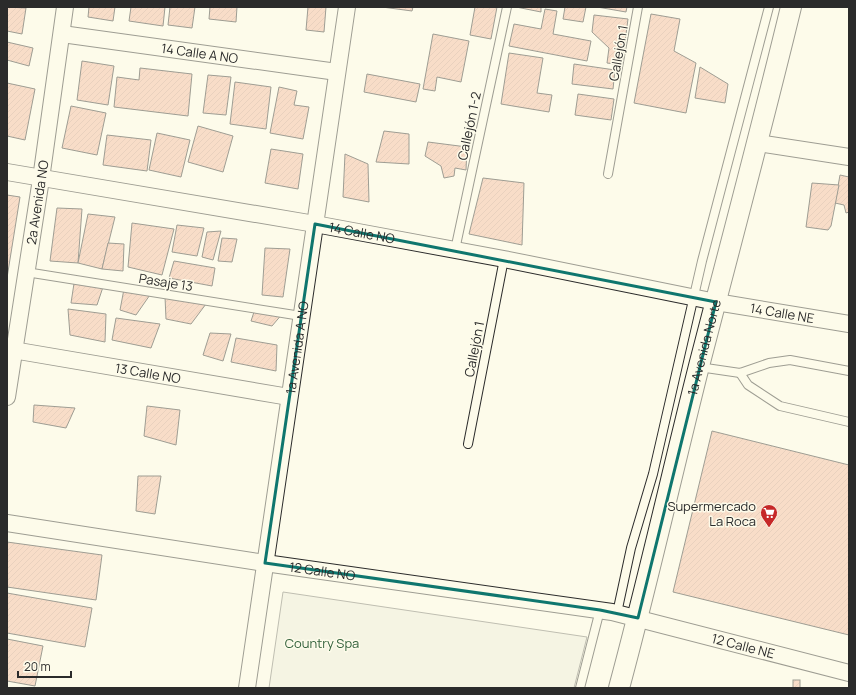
<svg xmlns="http://www.w3.org/2000/svg" width="856" height="695" font-family="Manrope,sans-serif">
<style>
.park{fill:#ecebdb;stroke:#74746e}
.building{fill:url(#building-hatch);stroke:#2b2b2b}
.lines{fill:none;stroke-linecap:round;stroke-linejoin:round}
.service-casing{stroke:#2b2b2b;stroke-width:10}
.minor-casing{stroke:#2b2b2b;stroke-width:18}
.tertiary-casing{stroke:#2b2b2b;stroke-width:22}
.service{stroke:#fdfbea;stroke-width:8}
.minor{stroke:#fdfbea;stroke-width:16}
.tertiary{stroke:#fdfbea;stroke-width:20}
.marked{fill:none;stroke:#0f766e;stroke-width:3;stroke-linejoin:round}
.labels{text-anchor:middle;stroke-width:3;stroke-linejoin:round;paint-order:stroke}
.street-label{font-size:13px;fill:#2b2b2b;stroke:#fdfbea}
.poi-label{font-size:13px;fill:#2b2b2b;stroke:#fdfbea;text-anchor:end}
.park-label{font-size:13px;fill:#34623c;stroke:#fdfbea}
</style>
<defs>
<pattern id="building-hatch" width="6" height="6" patternUnits="userSpaceOnUse"><rect width="6" height="6" fill="#f2b8a0"/><path d="M-1 1l2-2M0 6l6-6M5 7l2-2" fill="none" stroke="#d09e8a"/></pattern>
</defs>
<rect width="100%" height="100%" fill="#fdfbea"/>
<polygon class="park" points="283,592 587,637 574,688 269,688"/>
<g class="building">
<polygon points="7,7 26,8 22,34 7,31"/>
<polygon points="89,7 115,7 113,21 88,17"/>
<polygon points="131,7 165,7 163,26 129,21"/>
<polygon points="170,7 195,7 192,28 168,25"/>
<polygon points="210,7 237,7 236,22 209,19"/>
<polygon points="308,7 326,7 324,32 306,30"/>
<polygon points="382,7 413,7 412,11"/>
<polygon points="475,7 497,7 491,39 470,35"/>
<polygon points="516,7 541,7 541,12"/>
<polygon points="565,7 586,7 583,22 563,19"/>
<polygon points="597,7 627,7 626,12"/>
<polygon points="545,9 557,11 553,34 591,41 587,61 509,46 514,24 541,29"/>
<polygon points="651,14 680,19 674,51 696,63 686,113 634,103"/>
<polygon points="594,15 628,19 622,65 607,63 609,48 592,32"/>
<polygon points="433,34 469,41 461,82 437,77 435,91 423,89"/>
<polygon points="7,42 33,48 29,66 7,60"/>
<polygon points="509,53 543,58 537,93 552,95 549,112 501,104"/>
<polygon points="82,61 114,66 108,105 77,100"/>
<polygon points="574,64 615,70 613,89 572,84"/>
<polygon points="700,67 728,84 725,103 695,98"/>
<polygon points="140,68 192,74 188,116 114,107 117,77 139,80"/>
<polygon points="367,74 420,84 416,102 364,92"/>
<polygon points="208,75 231,77 226,115 203,113"/>
<polygon points="235,82 271,87 266,129 230,124"/>
<polygon points="7,83 35,89 25,140 7,136"/>
<polygon points="279,87 297,91 294,105 309,107 303,139 270,133"/>
<polygon points="578,94 614,99 611,120 575,115"/>
<polygon points="71,106 106,113 97,155 62,148"/>
<polygon points="198,126 233,136 223,172 188,162"/>
<polygon points="384,131 409,134 409,164 376,162"/>
<polygon points="157,133 190,140 181,177 149,170"/>
<polygon points="107,135 151,140 147,171 103,165"/>
<polygon points="428,142 467,147 466,170 455,168 454,176 444,178 441,166 425,156"/>
<polygon points="271,149 303,154 298,189 265,183"/>
<polygon points="345,154 368,164 369,202 343,197"/>
<polygon points="840,175 849,177 849,212 846,213 844,205 835,203"/>
<polygon points="483,178 524,183 522,245 469,234"/>
<polygon points="812,183 839,185 831,226 828,230 806,227"/>
<polygon points="7,195 20,197 7,278"/>
<polygon points="57,208 82,209 78,263 50,261"/>
<polygon points="88,214 115,217 102,269 78,263"/>
<polygon points="132,223 174,229 162,275 128,267"/>
<polygon points="177,225 204,228 197,256 172,252"/>
<polygon points="221,231 213,260 202,257 207,232"/>
<polygon points="222,238 237,239 232,262 218,261"/>
<polygon points="108,243 124,244 123,271 102,269"/>
<polygon points="265,248 290,249 283,297 262,295"/>
<polygon points="174,261 215,268 212,286 169,278"/>
<polygon points="75,277 105,281 97,305 71,303"/>
<polygon points="124,289 152,292 136,315 120,310"/>
<polygon points="165,297 209,300 191,324 166,319"/>
<polygon points="256,306 283,313 272,326 251,321"/>
<polygon points="68,309 106,314 105,342 70,335"/>
<polygon points="116,318 160,324 151,348 112,340"/>
<polygon points="210,333 231,334 223,361 203,355"/>
<polygon points="236,338 277,345 276,371 231,362"/>
<polygon points="34,405 75,408 66,428 33,422"/>
<polygon points="147,406 180,410 176,445 144,436"/>
<polygon points="712,431 849,465 849,635 673,592"/>
<polygon points="138,476 161,476 155,514 136,511"/>
<polygon points="7,542 102,555 96,600 7,587"/>
<polygon points="7,593 92,608 85,647 7,633"/>
<polygon points="7,639 43,646 35,686 7,681"/>
<rect x="793" y="680" width="7" height="8"/>
</g>
<g class="lines">
<defs>
<g id="service">
<polyline points="608,174 638,7"/>
<polyline points="455,250 507,7"/>
<polyline points="26,272 301,316"/>
<polyline points="699,367 740,373 769,363 790,360 849,371"/>
<polyline points="740,373 748,385 780,406 849,422"/>
<polyline points="468,444 504,259"/>
<polyline points="617,613 631,548 653,474 702,261 769,7"/>
<polyline points="580,688 600,610"/>
</g>
<g id="minor">
<path id="s1" d="M62,34L337,72"/>
<polyline points="758,143 849,157"/>
<path id="s2" d="M7,172L315,224L504,259L716,302L849,324"/>
<path id="s3" d="M7,349L289,397"/>
<path id="s4" d="M7,397L41,179L65,7"/>
<path id="s5" d="M7,523L265,563L612,612L849,673"/>
<path id="s6" d="M247,688L347,7"/>
</g>
<g id="tertiary">
<path id="s7" d="M619,688C648,581 672,473 699,366C730,246 762,127 791,7"/>
</g>
</defs>
<use href="#service" class="service-casing"/>
<use href="#minor" class="minor-casing"/>
<use href="#tertiary" class="tertiary-casing"/>
<use href="#service" class="service"/>
<use href="#minor" class="minor"/>
<use href="#tertiary" class="tertiary"/>
</g>
<path d="M0 0H856V695H0ZM315,224L716,302L638,618L600,610L265,563Z" fill="#fdfbea" fill-opacity=".55" fill-rule="evenodd"/>
<path class="marked" d="M315,224L716,302L638,618L600,610L265,563Z"/>
<defs>
<symbol id="supermarket-pin" viewBox="-11 -11 22 30"><path d="M0 17L-7.5 6A9.5 9.5 0 1 1 7.5 6Z" fill="#c62828" stroke="#fdfbea"/><path d="M-6-5.5h2.5l.6 2H6L4.5 2H-2.5L-4.4-4H-6ZM-1.5 3.2a1.3 1.3 0 1 0 .1 0ZM3 3.2a1.3 1.3 0 1 0 .1 0Z" fill="#fff"/></symbol>
</defs>
<g fill-rule="evenodd">
<use href="#supermarket-pin" x="759" y="503" width="20" height="27"/>
</g>
<g class="labels">
<g class="street-label">
<text dy="5" stroke="none"><textPath href="#s1" startOffset="139">14 Calle A NO</textPath></text>
<text transform="translate(618 53) rotate(-80)" y="5">Callejón 1</text>
<text transform="translate(469 126) rotate(-78)" y="5">Callejón 1-2</text>
<text dy="5" stroke="none"><textPath href="#s4" startOffset="197">2a Avenida NO</textPath></text>
<text dy="5" stroke="none"><textPath href="#s2" startOffset="360">14 Calle NO</textPath></text>
<text transform="translate(166 282) rotate(9)" y="5">Pasaje 13</text>
<text dy="5" stroke="none"><textPath href="#s2" startOffset="788">14 Calle NE</textPath></text>
<text dy="5" stroke="none"><textPath href="#s6" startOffset="344">1a Avenida A NO</textPath></text>
<text dy="5" stroke="none"><textPath href="#s7" startOffset="351">1a Avenida Norte</textPath></text>
<text transform="translate(474 349) rotate(-79)" y="5">Callejón 1</text>
<text dy="5" stroke="none"><textPath href="#s3" startOffset="143">13 Calle NO</textPath></text>
<text dy="5" stroke="none"><textPath href="#s5" startOffset="319">12 Calle NO</textPath></text>
<text dy="5" stroke="none"><textPath href="#s5" startOffset="747">12 Calle NE</textPath></text>
</g>
<g class="poi-label">
<text x="756" y="511">Supermercado<tspan x="756" dy="15">La Roca</tspan></text>
</g>
<g class="park-label">
<text x="322" y="648">Country Spa</text>
</g>
</g>
<rect width="856" height="695" fill="none" stroke="#2b2b2b" stroke-width="16"/>
<path d="M18 671v6h53v-6" fill="none" stroke="#2b2b2b" stroke-width="2"/>
<text x="24" y="671" font-size="12" fill="#2b2b2b" stroke="#fdfbea" stroke-width="3" paint-order="stroke">20 m</text>
</svg>
